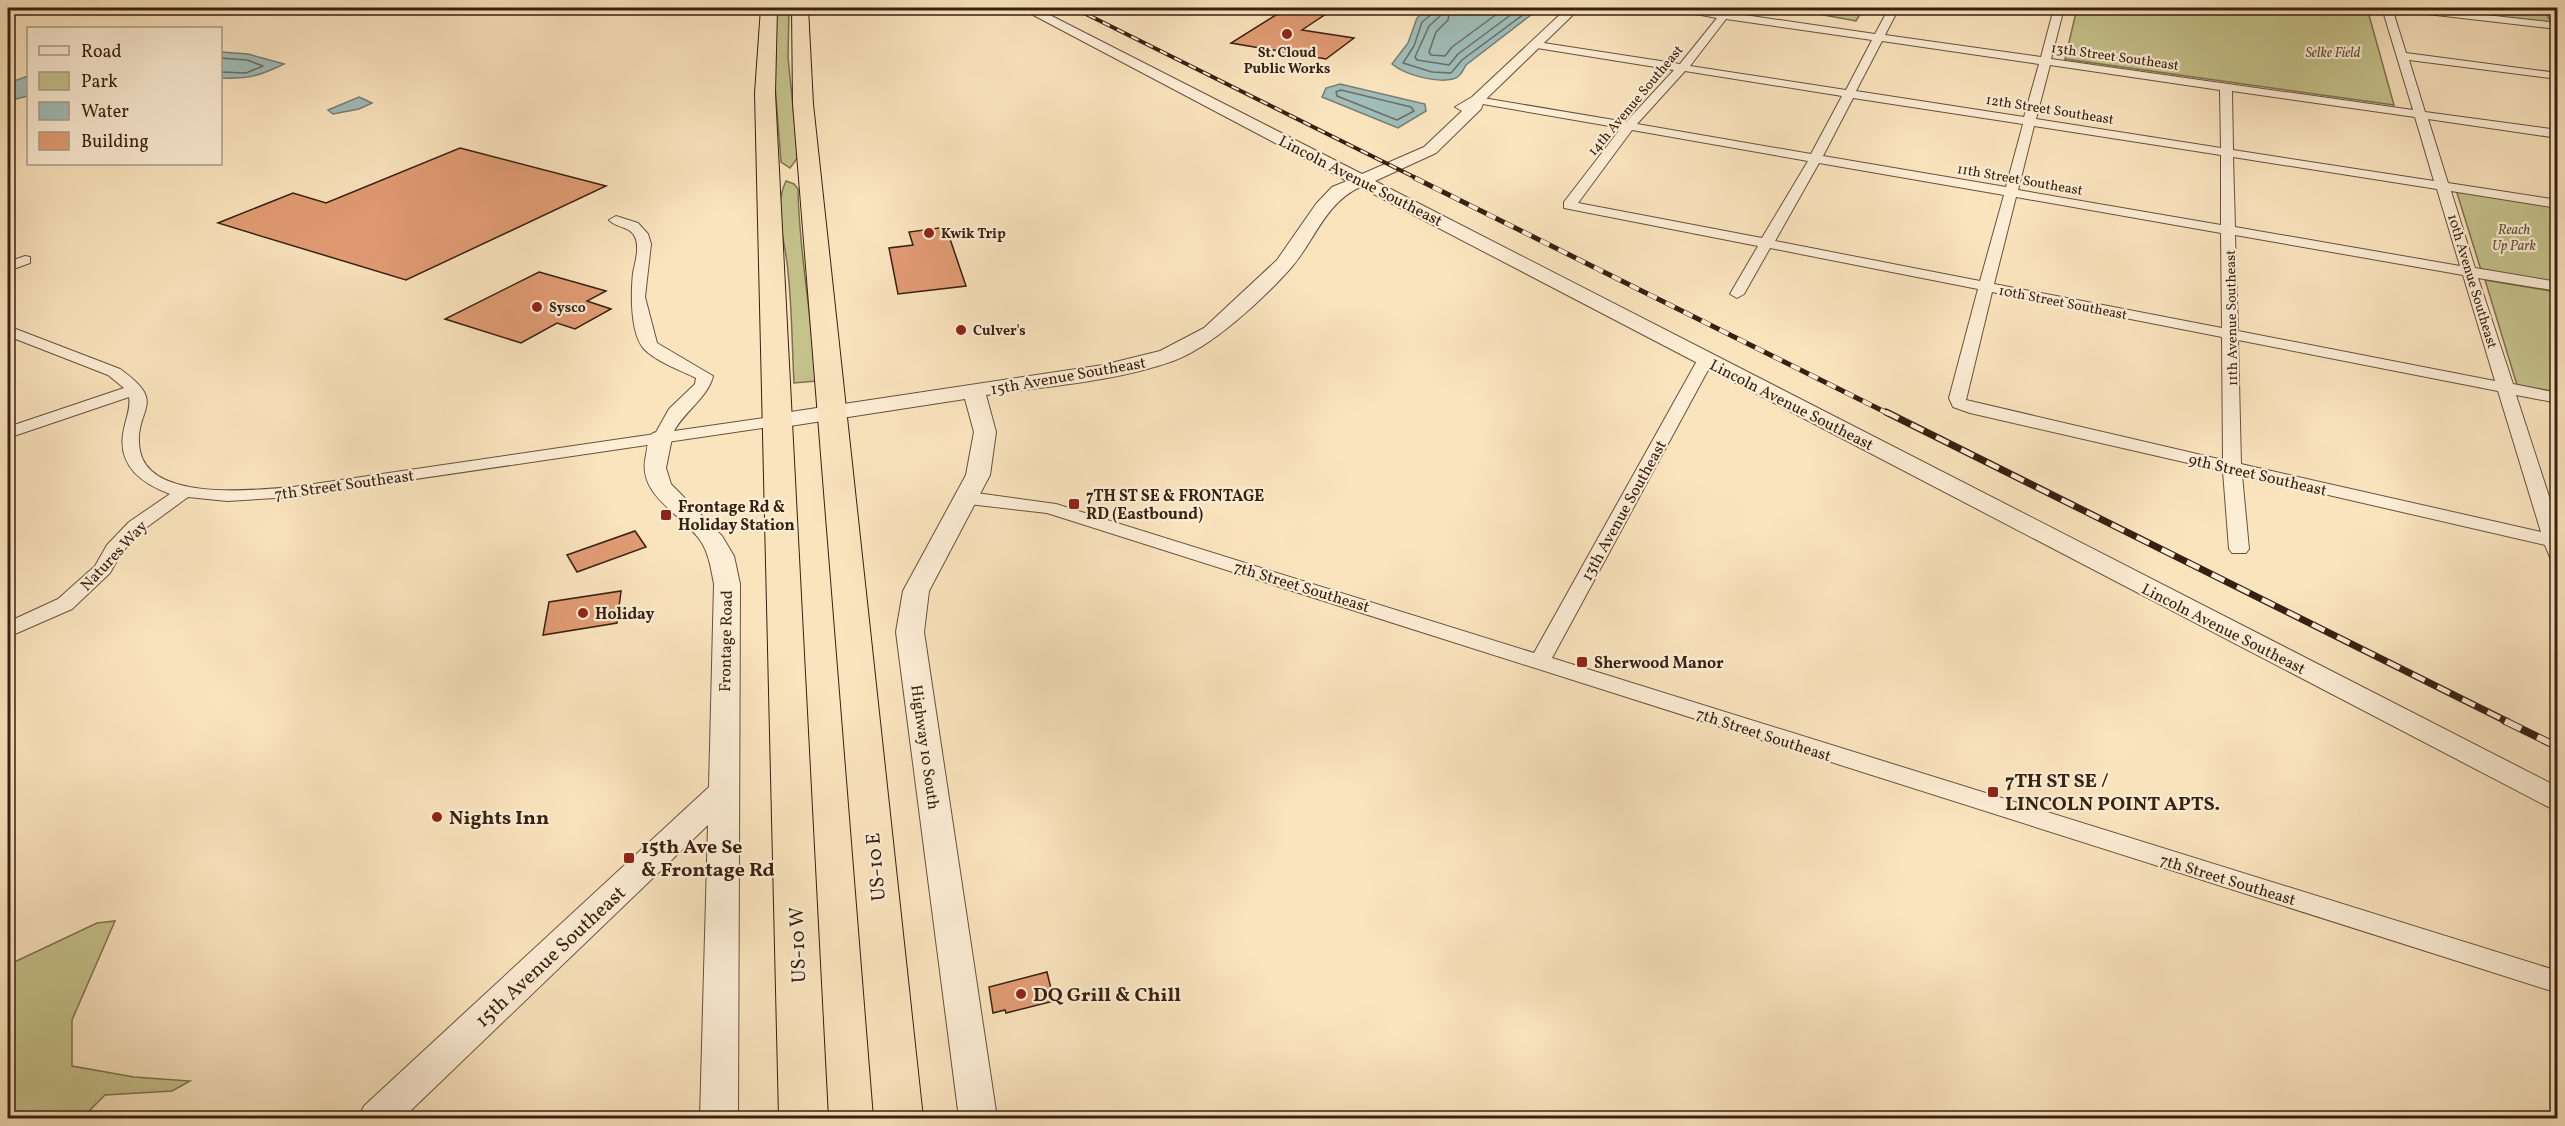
<svg xmlns="http://www.w3.org/2000/svg" width="2565" height="1126" font-family="Vollkorn,serif">
<style>
.green{fill:#c5c28c;stroke:#7e714e;stroke-width:1.5}
.water{fill:#a0bdb9;stroke:#767e75;stroke-width:1.5}
.lines{fill:none;stroke-linecap:round;stroke-linejoin:round}
.shore{stroke:#6c6e64;stroke-width:1.5}
.building{fill:#e29c74;stroke:#372010;stroke-width:1.5}
.minor-casing{stroke:#68513c;stroke-width:2}
.tertiary-casing{stroke:#68513c;stroke-width:2}
.trunk-casing{stroke:#372010;stroke-width:2}
.minor{fill:#fcedd5;fill-rule:evenodd}
.tertiary{fill:#fcedd5;fill-rule:evenodd}
.trunk{fill:#fae4be;fill-rule:evenodd}
.rail-far3-casing{stroke:#372010;stroke-width:4}
.rail-far2-casing{stroke:#372010;stroke-width:5}
.rail-far1-casing{stroke:#372010;stroke-width:7}
.rail-casing{stroke:#372010;stroke-width:8}
.rail-far3{stroke:#fcedd5;stroke-width:2;stroke-dasharray:8;stroke-linecap:butt}
.rail-far2{stroke:#fcedd5;stroke-width:4;stroke-dasharray:10;stroke-linecap:butt}
.rail-far1{stroke:#fcedd5;stroke-width:4.5;stroke-dasharray:14;stroke-linecap:butt}
.rail{stroke:#fcedd5;stroke-width:6;stroke-dasharray:18;stroke-linecap:butt}
.poi-dot{fill:#8f2418;stroke:#fcedd5;stroke-width:2}
.labels{text-anchor:middle;stroke-width:4.5;stroke-linejoin:round;paint-order:stroke}
.far-poi-label{font-size:14px;font-weight:bold;fill:#372010;stroke:#fcedd5;text-anchor:start}
.far-park-label{font-size:14px;font-style:italic;fill:#625135;stroke:#fcedd5}
.far-street-label{font-size:14px;fill:#372010;stroke:#fcedd5}
.street-label{font-size:16px;fill:#372010;stroke:#fcedd5}
.poi-label{font-size:16px;font-weight:bold;fill:#372010;stroke:#fcedd5;text-anchor:start}
.near-poi-label{font-size:20px;font-weight:bold;fill:#372010;stroke:#fcedd5;text-anchor:start}
.near-street-label{font-size:20px;fill:#372010;stroke:#fcedd5}
</style>
<rect width="100%" height="100%" fill="#fae4be"/>
<filter id="stains"><feTurbulence type="fractalNoise" baseFrequency=".00333" numOctaves="4"/><feColorMatrix values="0 0 0 0 .2 0 0 0 0 .09 0 0 0 0 .02 0 0 0 .5 -.17"/></filter>
<radialGradient id="worn" r=".72"><stop offset=".6" stop-color="#630" stop-opacity="0"/><stop offset="1" stop-color="#630" stop-opacity=".3"/></radialGradient>
<g class="green">
<polygon points="775,8 789,8 788,57 798,157 790,168 781,162 773,59"/>
<polygon points="1785,8 1864,8 1856,21"/>
<polygon points="2077,8 2367,8 2394,105 2065,59"/>
<polygon points="2412,8 2543,8 2552,24 2546,24"/>
<path d="M786,181L794,184L798,189C799,254 812,316 816,381L794,383C792,346 792,309 788,272C786,241 772,210 786,181Z"/>
<polygon points="2456,190 2557,207 2557,283 2481,270"/>
<polygon points="2485,280 2557,292 2557,392 2517,385"/>
<polygon points="115,921 72,1020 72,1066 134,1077 190,1081 172,1091 105,1095 82,1118 8,1118 8,965 97,923"/>
</g>
<g class="water">
<path d="M1431,8H1540L1466,65C1463,70 1460,78 1453,79C1436,83 1405,75 1392,64L1408,43L1417,18Z"/>
<path d="M221,52L248,54L284,64C259,76 249,79 221,78Z"/>
<polygon points="28,76 28,96 8,101 8,83"/>
<polygon points="1340,84 1425,104 1426,111 1398,128 1322,97 1326,88"/>
<polygon points="359,97 372,103 359,109 333,114 328,110"/>
</g>
<g class="lines">
<g class="shore">
<polyline points="1434,8 1432,14 1422,22 1414,46 1403,63 1432,72 1451,73 1462,60 1532,8"/>
<polyline points="1441,8 1440,16 1429,26 1415,57 1417,60 1449,65 1458,54 1520,8"/>
<polyline points="1450,8 1448,20 1436,32 1429,52 1431,55 1445,56 1452,47 1505,8"/>
<polyline points="220,58 247,60 263,66 246,73 220,72"/>
<polygon points="1341,90 1411,107 1414,111 1397,120 1337,96 1336,92"/>
</g>
</g>
<g class="building">
<polygon points="1287,8 1335,8 1302,30 1354,38 1326,59 1231,43"/>
<polygon points="460,148 606,186 406,280 218,223 293,193 326,203"/>
<polygon points="946,227 966,286 898,294 889,248 913,245 909,232"/>
<polygon points="539,272 606,291 587,301 611,309 575,329 557,323 521,343 445,319"/>
<polygon points="635,531 646,547 577,572 567,555"/>
<polygon points="621,591 617,623 543,635 549,602"/>
<polygon points="1047,972 1054,1001 1006,1013 1005,1010 993,1013 989,987"/>
</g>
<g class="lines">
<defs>
<g id="minor">
<path d="M1664,8L1724,12L1875,34L1889,8H1899L1885,35L2041,57L2054,8H2064L2051,59L2413,110L2382,8H2392L2406,53L2558,73V79L2409,60L2425,112L2558,130V138L2428,119L2448,183L2558,200V208L2451,191L2475,268L2558,282V291L2478,278L2513,384L2558,393V403L2516,395L2558,524V562L2551,560L2545,545L2242,475L2249,549L2246,553H2232L2229,549L2223,471L1970,413L1953,407L1949,398L1978,289L1770,248L1744,294L1737,298L1730,294L1758,246L1564,208V202L1621,128L1477,103L1471,100L1477,97L1626,122L1674,70L1537,48L1532,45L1537,42L1680,64L1717,18ZM1726,19L1872,40L1846,90L1690,66ZM1882,41L2039,64L2024,117L1856,91ZM2050,65L2220,90L2221,148L2036,119ZM1685,71L1842,96L1811,154L1637,124ZM2232,91L2415,117L2434,181L2233,150ZM1853,98L2023,124L2006,187L1823,156ZM2034,126L2221,155V225L2018,190ZM1632,130L1808,161L1762,238L1578,203ZM2233,157L2437,189L2460,266L2235,227ZM1819,163L2004,195L1980,281L1775,241ZM2016,197L2221,233L2222,328L1994,284ZM2235,235L2463,275L2495,381L2238,331ZM1992,292L2222,337L2223,460L1966,400ZM2238,340L2498,391L2541,532L2241,464Z"/>
<polygon points="2396,8 2423,8 2558,23 2558,29 2401,11"/>
<polygon points="2546,8 2556,8 2558,21 2554,20"/>
<path d="M616,216L638,223L648,234L651,244L645,297L657,343L713,376C709,396 684,412 674,431L777,416L786,421L783,425L293,497L227,501L188,497L143,530L122,552L110,573L72,609L8,637V622L58,599L95,566L107,545L129,522L170,494C140,483 116,464 124,429C126,418 131,408 129,397L8,438V427L124,388L108,375L8,336V326L120,369C171,405 132,408 140,451C150,502 255,490 293,487L655,434L669,409L695,384L696,378C680,370 657,362 644,349C630,333 631,293 633,273C635,263 640,247 635,237C630,226 616,228 609,220Z"/>
<polygon points="25,256 30,257 30,263 8,271 8,262"/>
<polygon points="1706,354 1714,359 1552,658 2558,971 2558,993 1047,513 969,504 960,498 969,492 1056,504 1534,653 1698,359"/>
</g>
<g id="tertiary">
<path d="M1020,8H1036L1362,174L1424,147L1462,111L1455,107L1472,97L1567,8H1580L1484,101L1481,109L1436,153L1375,181L2558,787V812L1360,187C1324,204 1315,241 1290,269C1263,299 1212,347 1173,361C1114,382 1047,386 986,395L996,432L990,475L929,591L924,632L997,1118H959L896,632L903,591L966,475L974,432L965,399L777,428L769,426L766,421L769,416L777,414L1103,365L1160,351L1204,328L1277,260L1316,204L1332,187L1347,181Z"/>
<path d="M661,431L669,433L672,438L666,468L671,484L722,536L734,556L740,584L738,1118H700L708,825L403,1118H358L364,1106L709,787L714,584C711,569 709,553 700,540C680,512 636,495 646,455C647,447 648,440 653,433Z"/>
</g>
<g id="trunk">
<polygon points="761,8 777,8 775,93 828,1118 779,1118 755,93"/>
<polygon points="792,8 808,8 813,104 923,1118 874,1118 793,104"/>
</g>
</defs>
<use href="#minor" class="minor-casing"/>
<use href="#tertiary" class="tertiary-casing"/>
<use href="#trunk" class="trunk-casing"/>
<use href="#minor" class="minor"/>
<use href="#tertiary" class="tertiary"/>
<use href="#trunk" class="trunk"/>
<defs>
<polyline id="rail-far3" points="1074,8 1418,179"/>
<polyline id="rail-far2" points="1415,178 1889,414"/>
<polyline id="rail-far1" points="1886,412 2508,722"/>
<polyline id="rail" points="2505,721 2558,747"/>
</defs>
<use href="#rail-far3" class="rail-far3-casing"/>
<use href="#rail-far2" class="rail-far2-casing"/>
<use href="#rail-far1" class="rail-far1-casing"/>
<use href="#rail" class="rail-casing"/>
<use href="#rail-far3" class="rail-far3"/>
<use href="#rail-far2" class="rail-far2"/>
<use href="#rail-far1" class="rail-far1"/>
<use href="#rail" class="rail"/>
</g>
<g class="poi-dot">
<circle cx="1287" cy="34" r="6"/>
<circle cx="929" cy="233" r="6"/>
<circle cx="537" cy="307" r="6"/>
<circle cx="961" cy="330" r="6"/>
<rect x="1068" y="498" width="12" height="12" rx="3"/>
<rect x="660" y="509" width="12" height="12" rx="3"/>
<circle cx="583" cy="613" r="6"/>
<rect x="1576" y="656" width="12" height="12" rx="3"/>
<rect x="1987" y="786" width="12" height="12" rx="3"/>
<circle cx="437" cy="817" r="6"/>
<rect x="623" y="852" width="12" height="12" rx="3"/>
<circle cx="1021" cy="994" r="6"/>
</g>
<g class="labels">
<g class="far-poi-label">
<text x="1287" y="57" text-anchor="middle">St. Cloud<tspan x="1287" dy="16">Public Works</tspan></text>
<text x="941" y="238">Kwik Trip</text>
<text x="549" y="312">Sysco</text>
<text x="973" y="335">Culver's</text>
</g>
<g class="far-park-label">
<text x="2333" y="57">Selke Field</text>
<text x="2514" y="234">Reach<tspan x="2514" dy="16">Up Park</tspan></text>
</g>
<g class="far-street-label">
<text transform="translate(2115 56) rotate(8)" y="5">13th Street Southeast</text>
<text transform="translate(1635 100) rotate(-50)" y="5">14th Avenue Southeast</text>
<text transform="translate(2050 109) rotate(9)" y="5">12th Street Southeast</text>
<text transform="translate(2020 179) rotate(10)" y="5">11th Street Southeast</text>
<text transform="translate(2473 281) rotate(73)" y="5">10th Avenue Southeast</text>
<text transform="translate(2063 302) rotate(11)" y="5">10th Street Southeast</text>
<text transform="translate(2231 318) rotate(-91)" y="5">11th Avenue Southeast</text>
</g>
<g class="street-label">
<text transform="translate(1361 180) rotate(27)" y="6">Lincoln Avenue Southeast</text>
<text transform="translate(1068 375) rotate(-10)" y="6">15th Avenue Southeast</text>
<text transform="translate(1792 404) rotate(27)" y="6">Lincoln Avenue Southeast</text>
<text transform="translate(2258 474) rotate(13)" y="6">9th Street Southeast</text>
<text transform="translate(344 484) rotate(-8)" y="6">7th Street Southeast</text>
<text transform="translate(1623 510) rotate(-61)" y="6">13th Avenue Southeast</text>
<text transform="translate(113 555) rotate(-47)" y="6">Natures Way</text>
<text transform="translate(1302 586) rotate(17)" y="6">7th Street Southeast</text>
<text transform="translate(2224 628) rotate(27)" y="6">Lincoln Avenue Southeast</text>
<text transform="translate(725 641) rotate(-89)" y="6">Frontage Road</text>
<text transform="translate(1764 734) rotate(18)" y="6">7th Street Southeast</text>
<text transform="translate(926 747) rotate(82)" y="6">Highway 10 South</text>
<text transform="translate(2228 879) rotate(17)" y="6">7th Street Southeast</text>
</g>
<g class="poi-label">
<text x="1086" y="501">7TH ST SE &amp; FRONTAGE<tspan x="1086" dy="18">RD (Eastbound)</tspan></text>
<text x="678" y="512">Frontage Rd &amp;<tspan x="678" dy="18">Holiday Station</tspan></text>
<text x="595" y="619">Holiday</text>
<text x="1594" y="668">Sherwood Manor</text>
</g>
<g class="near-poi-label">
<text x="2005" y="787">7TH ST SE /<tspan x="2005" dy="23">LINCOLN POINT APTS.</tspan></text>
<text x="449" y="824">Nights Inn</text>
<text x="641" y="853">15th Ave Se<tspan x="641" dy="23">&amp; Frontage Rd</tspan></text>
<text x="1033" y="1001">DQ Grill &amp; Chill</text>
</g>
<g class="near-street-label">
<text transform="translate(875 867) rotate(-95)" y="7">US-10 E</text>
<text transform="translate(797 945) rotate(-92)" y="7">US-10 W</text>
<text transform="translate(550 956) rotate(-43)" y="7">15th Avenue Southeast</text>
</g>
</g>
<rect width="2565" height="1126" fill="none" stroke="#fae4be" stroke-width="30"/>
<rect x="9" y="9" width="2547" height="1108" fill="none" stroke="#372010" stroke-width="3"/>
<rect x="15" y="15" width="2535" height="1096" fill="none" stroke="#372010" stroke-width="1.5"/>
<rect x="27" y="27" width="195" height="138" fill="#fcedd5" stroke="#ad9b86" stroke-width="1.5"/>
<rect x="39" y="46" width="30" height="9" fill="#fcedd5" stroke="#ad9b86" stroke-width="1.5"/>
<text x="81" y="57" font-size="18" fill="#372010">Road</text>
<rect x="39" y="72" width="30" height="18" fill="#c5c28c" stroke="#ad9b86" stroke-width="1.5"/>
<text x="81" y="87" font-size="18" fill="#372010">Park</text>
<rect x="39" y="102" width="30" height="18" fill="#a0bdb9" stroke="#ad9b86" stroke-width="1.5"/>
<text x="81" y="117" font-size="18" fill="#372010">Water</text>
<rect x="39" y="132" width="30" height="18" fill="#e29c74" stroke="#ad9b86" stroke-width="1.5"/>
<text x="81" y="147" font-size="18" fill="#372010">Building</text>
<rect width="100%" height="100%" filter="url(#stains)"/>
<rect width="100%" height="100%" fill="url(#worn)"/>
</svg>
